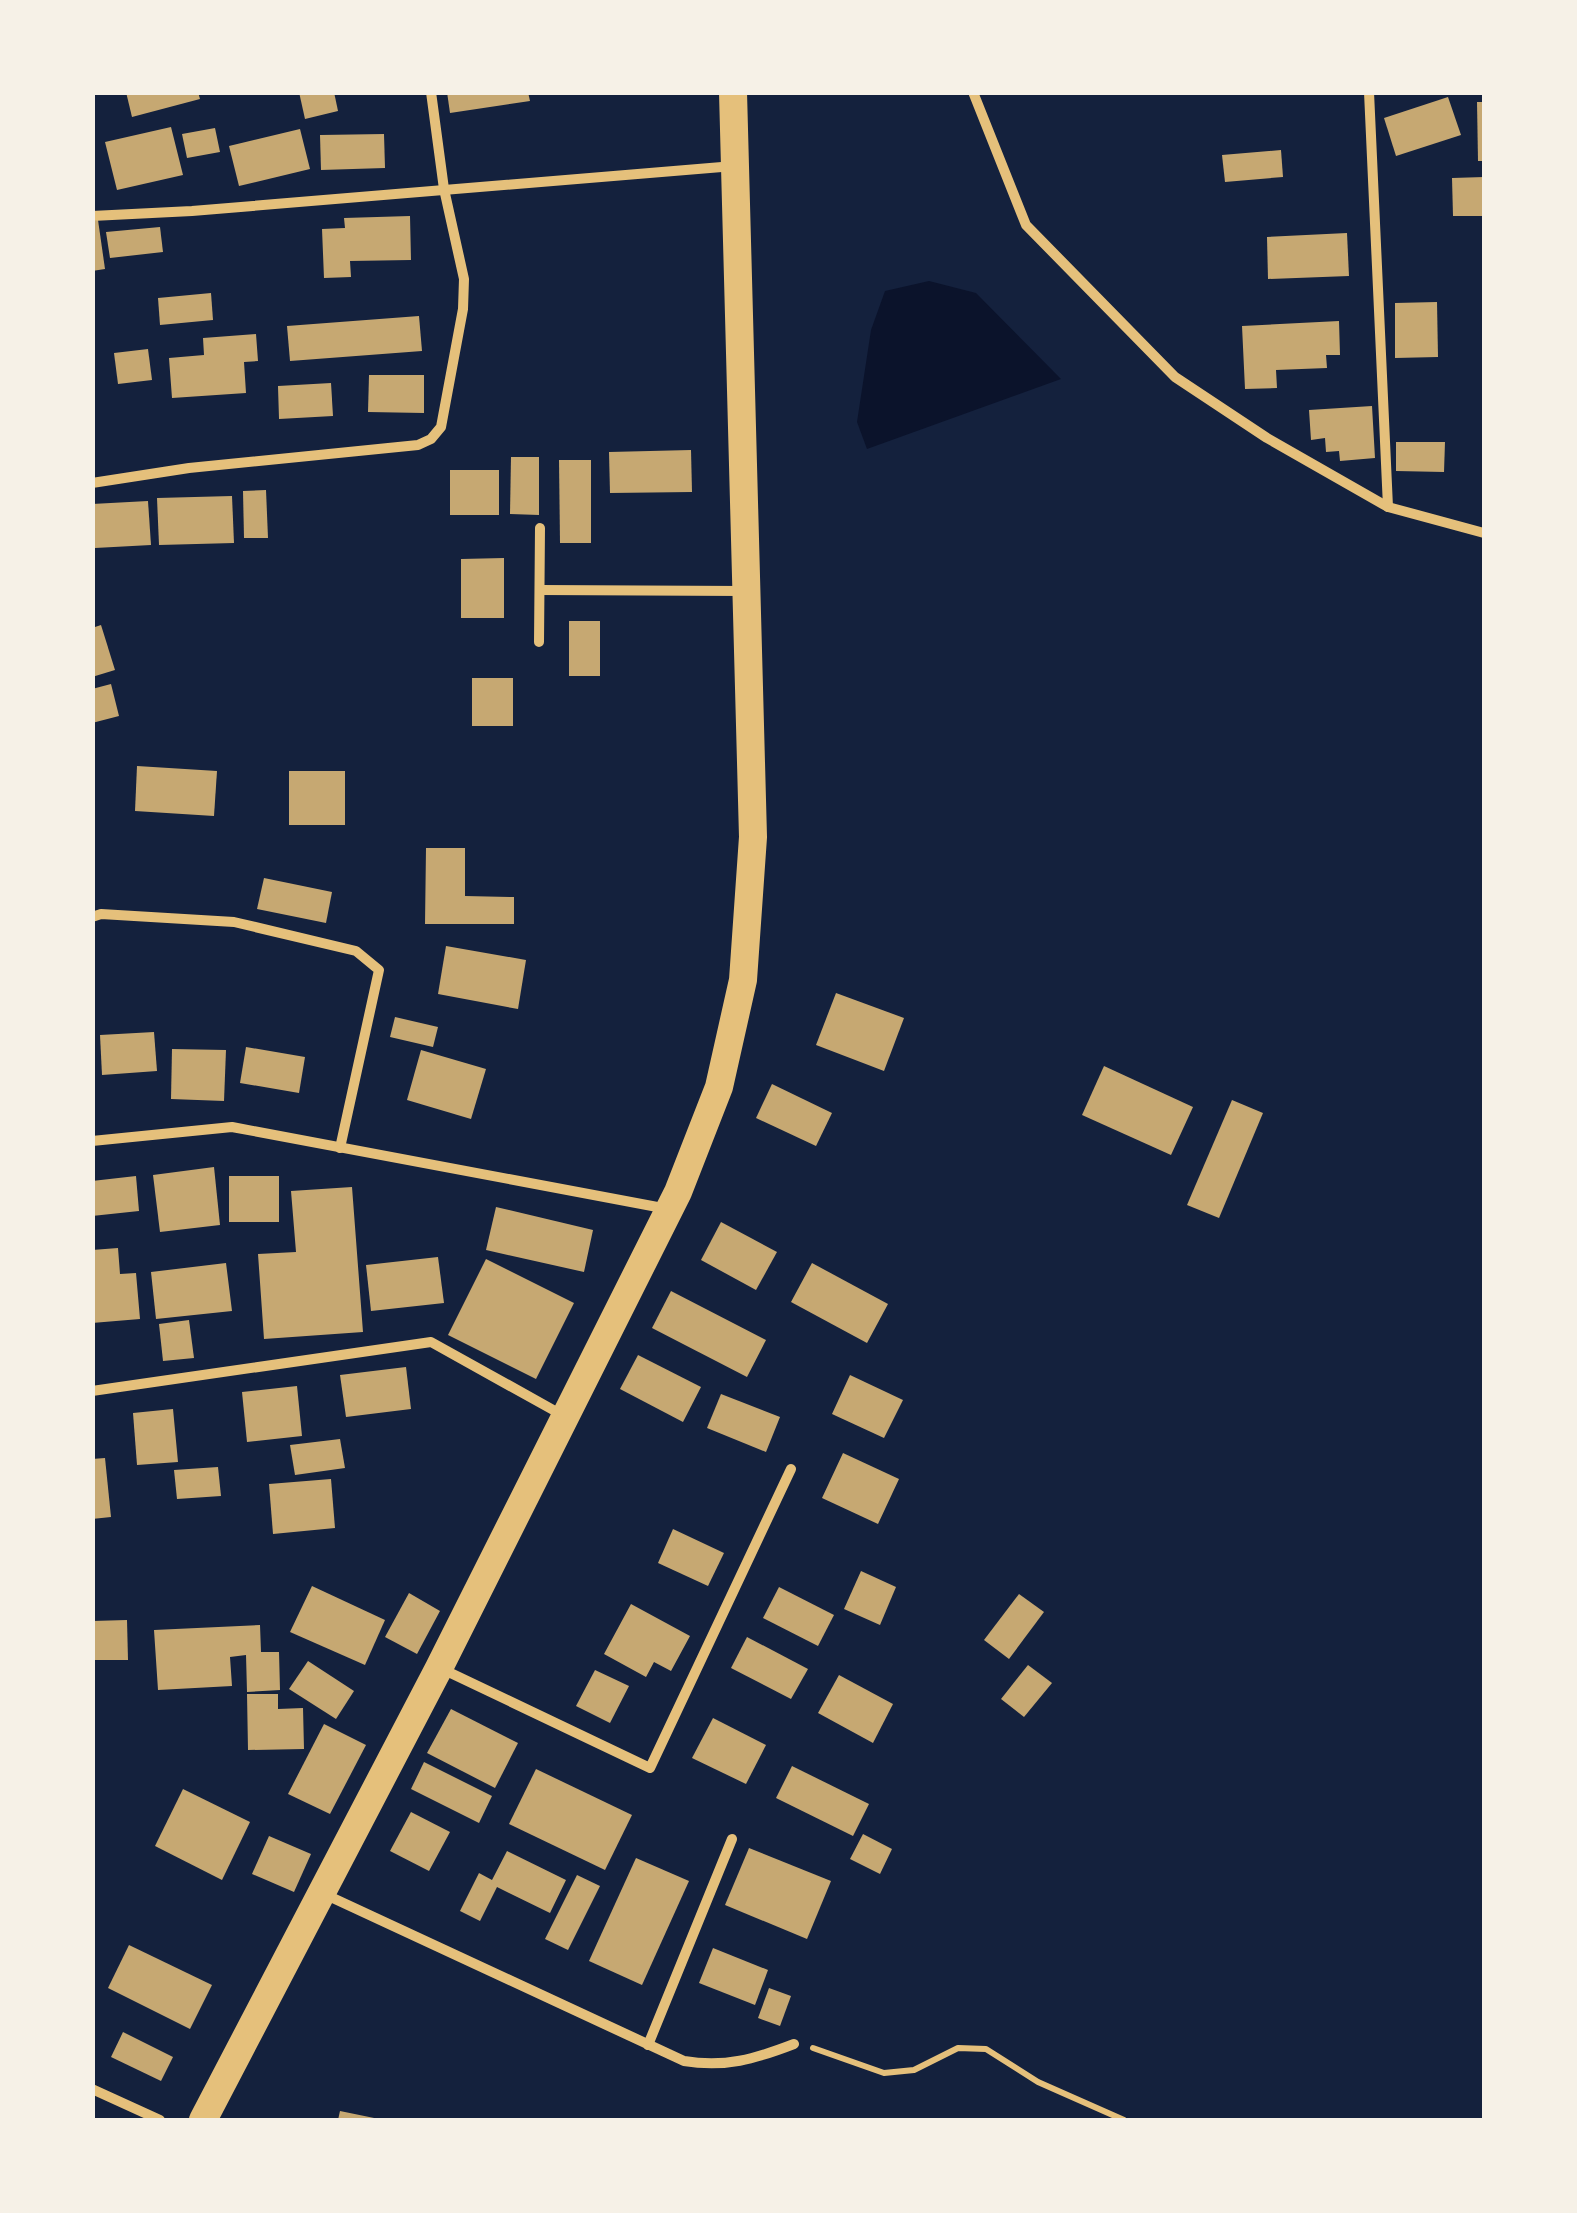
<svg xmlns="http://www.w3.org/2000/svg" width="1577" height="2213" font-family="'PT Serif',serif">
<style>
.water{fill:#0b132b}
.building{fill:#c6a872}
.lines{fill:none;stroke-linecap:round;stroke-linejoin:round}
.path{stroke:#e5c07b;stroke-width:6}
.minor{stroke:#e5c07b;stroke-width:10}
.trunk{stroke:#e5c07b;stroke-width:28}
</style>
<rect width="100%" height="100%" fill="#14213d"/>
<polygon class="water" points="929,281 976,293 1061,379 867,449 857,422 871,330 885,291"/>
<g class="building">
<polygon points="126,92 198,92 200,99 132,117"/>
<polygon points="299,92 334,92 338,111 305,119"/>
<polygon points="447,92 528,92 530,101 450,113"/>
<polygon points="1448,97 1461,135 1396,156 1384,118"/>
<polygon points="1477,102 1484,102 1484,161 1478,161"/>
<polygon points="171,127 183,175 117,190 105,142"/>
<polygon points="215,128 220,152 187,158 182,134"/>
<polygon points="300,129 310,169 239,186 229,146"/>
<polygon points="384,134 385,168 321,170 320,135"/>
<polygon points="1281,150 1283,177 1225,182 1222,155"/>
<polygon points="1484,177 1484,216 1453,216 1452,178"/>
<polygon points="410,216 411,260 350,261 351,277 324,278 322,229 345,228 344,218"/>
<polygon points="98,220 105,269 92,271 92,221"/>
<polygon points="160,227 163,252 110,258 106,232"/>
<polygon points="1347,233 1349,276 1268,279 1267,237"/>
<polygon points="211,293 213,320 160,325 158,298"/>
<polygon points="1437,302 1438,357 1395,358 1395,303"/>
<polygon points="419,316 422,351 290,361 287,326"/>
<polygon points="1339,321 1340,355 1326,355 1327,368 1276,370 1277,388 1245,389 1242,326"/>
<polygon points="256,334 258,361 244,362 246,393 172,398 169,358 204,355 203,338"/>
<polygon points="148,349 152,380 118,384 114,353"/>
<polygon points="369,375 424,375 424,413 368,412"/>
<polygon points="331,383 333,416 279,419 278,386"/>
<polygon points="1372,406 1375,458 1340,461 1339,451 1326,452 1325,438 1311,440 1309,410"/>
<polygon points="1396,442 1445,442 1444,472 1396,471"/>
<polygon points="691,450 692,492 610,493 609,452"/>
<polygon points="511,457 539,457 539,515 510,514"/>
<polygon points="559,460 591,460 591,543 560,543"/>
<rect x="450" y="470" width="49" height="45"/>
<polygon points="266,490 268,538 244,538 243,491"/>
<polygon points="232,496 234,543 159,545 157,498"/>
<polygon points="148,501 151,545 95,548 92,504"/>
<polygon points="504,558 504,618 461,618 461,559"/>
<rect x="569" y="621" width="31" height="55"/>
<polygon points="101,625 115,670 92,677 92,628"/>
<rect x="472" y="678" width="41" height="48"/>
<polygon points="111,684 119,716 92,723 92,689"/>
<polygon points="137,766 217,771 214,816 135,811"/>
<rect x="289" y="771" width="56" height="54"/>
<polygon points="426,848 465,848 465,896 514,897 514,924 425,924"/>
<polygon points="264,878 332,892 326,923 257,909"/>
<polygon points="446,946 526,960 518,1009 438,994"/>
<polygon points="836,993 904,1018 884,1071 816,1045"/>
<polygon points="395,1017 438,1027 433,1047 390,1037"/>
<polygon points="154,1032 157,1071 102,1075 100,1035"/>
<polygon points="246,1047 305,1057 299,1093 240,1083"/>
<polygon points="172,1049 226,1050 224,1101 171,1099"/>
<polygon points="421,1050 486,1069 471,1119 407,1100"/>
<polygon points="1104,1066 1193,1107 1171,1155 1082,1115"/>
<polygon points="772,1084 832,1113 816,1146 756,1118"/>
<polygon points="1232,1100 1263,1113 1219,1218 1187,1205"/>
<polygon points="214,1167 220,1225 160,1232 153,1175"/>
<polygon points="136,1176 139,1211 92,1216 92,1181"/>
<rect x="229" y="1176" width="50" height="46"/>
<polygon points="352,1187 363,1332 264,1339 258,1254 296,1252 291,1191"/>
<polygon points="496,1207 593,1230 584,1272 486,1250"/>
<polygon points="721,1222 777,1252 756,1290 701,1260"/>
<polygon points="118,1248 120,1274 136,1273 140,1319 92,1323 92,1250"/>
<polygon points="438,1257 444,1303 371,1311 366,1265"/>
<polygon points="486,1259 574,1303 536,1379 448,1335"/>
<polygon points="226,1263 232,1311 156,1319 151,1272"/>
<polygon points="812,1263 888,1304 867,1343 791,1302"/>
<polygon points="671,1291 766,1340 747,1377 652,1328"/>
<polygon points="189,1320 194,1358 163,1361 159,1324"/>
<polygon points="638,1355 701,1387 683,1422 620,1389"/>
<polygon points="406,1367 411,1409 346,1417 340,1375"/>
<polygon points="850,1375 903,1400 884,1438 832,1414"/>
<polygon points="297,1386 302,1436 247,1442 242,1392"/>
<polygon points="721,1394 780,1417 766,1452 707,1428"/>
<polygon points="173,1409 178,1462 137,1465 133,1413"/>
<polygon points="340,1439 345,1468 295,1475 290,1445"/>
<polygon points="843,1453 899,1479 878,1524 822,1498"/>
<polygon points="105,1458 111,1517 92,1519 92,1459"/>
<polygon points="218,1467 221,1496 177,1499 174,1470"/>
<polygon points="331,1479 335,1528 273,1534 269,1484"/>
<polygon points="673,1529 724,1553 708,1586 658,1563"/>
<polygon points="861,1571 896,1587 880,1625 844,1609"/>
<polygon points="312,1586 385,1620 365,1665 290,1632"/>
<polygon points="779,1587 834,1615 818,1646 763,1618"/>
<polygon points="409,1593 440,1611 417,1654 385,1637"/>
<polygon points="1019,1594 1044,1612 1009,1659 984,1640"/>
<polygon points="631,1604 690,1636 671,1671 654,1662 646,1677 604,1654"/>
<polygon points="127,1620 128,1660 92,1660 92,1621"/>
<polygon points="260,1625 261,1652 279,1652 280,1690 247,1692 246,1655 230,1657 232,1686 158,1690 154,1630"/>
<polygon points="747,1637 808,1669 791,1699 731,1668"/>
<polygon points="308,1661 354,1691 336,1719 289,1689"/>
<polygon points="1028,1665 1052,1683 1024,1717 1001,1699"/>
<polygon points="595,1670 629,1686 610,1723 576,1706"/>
<polygon points="839,1675 893,1704 873,1743 818,1713"/>
<polygon points="247,1694 278,1694 278,1709 303,1708 304,1749 248,1750"/>
<polygon points="451,1709 518,1743 495,1788 427,1753"/>
<polygon points="713,1718 766,1745 746,1784 692,1758"/>
<polygon points="324,1724 366,1745 330,1814 288,1794"/>
<polygon points="424,1762 492,1796 479,1823 411,1789"/>
<polygon points="792,1766 869,1804 853,1836 776,1798"/>
<polygon points="536,1769 632,1815 605,1870 509,1824"/>
<polygon points="183,1789 250,1822 222,1880 155,1846"/>
<polygon points="411,1812 450,1832 429,1871 390,1851"/>
<polygon points="863,1834 892,1849 880,1874 850,1859"/>
<polygon points="269,1836 311,1854 294,1892 252,1874"/>
<polygon points="749,1848 831,1881 807,1939 725,1905"/>
<polygon points="507,1851 566,1880 550,1913 497,1887 480,1921 460,1911 479,1873 492,1880"/>
<polygon points="636,1858 689,1881 642,1985 589,1961"/>
<polygon points="577,1875 600,1886 568,1950 545,1939"/>
<polygon points="129,1945 212,1985 190,2029 108,1988"/>
<polygon points="713,1948 768,1970 755,2005 699,1983"/>
<polygon points="769,1988 791,1996 780,2026 758,2018"/>
<polygon points="123,2032 173,2057 161,2081 111,2057"/>
<polygon points="340,2111 379,2119 379,2120 338,2120"/>
</g>
<g class="lines">
<polyline class="path" points="813,2048 884,2073 914,2070 958,2048 986,2049 1038,2082 1124,2120"/>
<g class="minor">
<polyline points="973,92 1026,225 1175,377 1267,438 1388,507 1484,533"/>
<polyline points="1369,92 1388,507"/>
<polyline points="92,216 192,211 734,166"/>
<polyline points="92,483 189,468 418,445 431,439 441,427 463,309 464,279 444,189 431,92"/>
<polyline points="540,590 744,591"/>
<polyline points="539,642 540,528"/>
<polyline points="92,917 101,914 234,922 356,951 379,970 340,1148"/>
<polyline points="92,1141 232,1127 668,1209"/>
<polyline points="92,1391 431,1342 564,1416"/>
<polyline points="440,1668 650,1768 791,1469"/>
<path d="M322,1893L684,2061C725,2068 755,2059 794,2044"/>
<polyline points="648,2045 732,1839"/>
<polyline points="92,2089 160,2120"/>
</g>
<polyline class="trunk" points="203,2120 439,1668 678,1192 719,1087 743,980 753,837 733,92"/>
</g>
<rect width="1577" height="2213" fill="none" stroke="#f6f1e7" stroke-width="190"/>
</svg>
